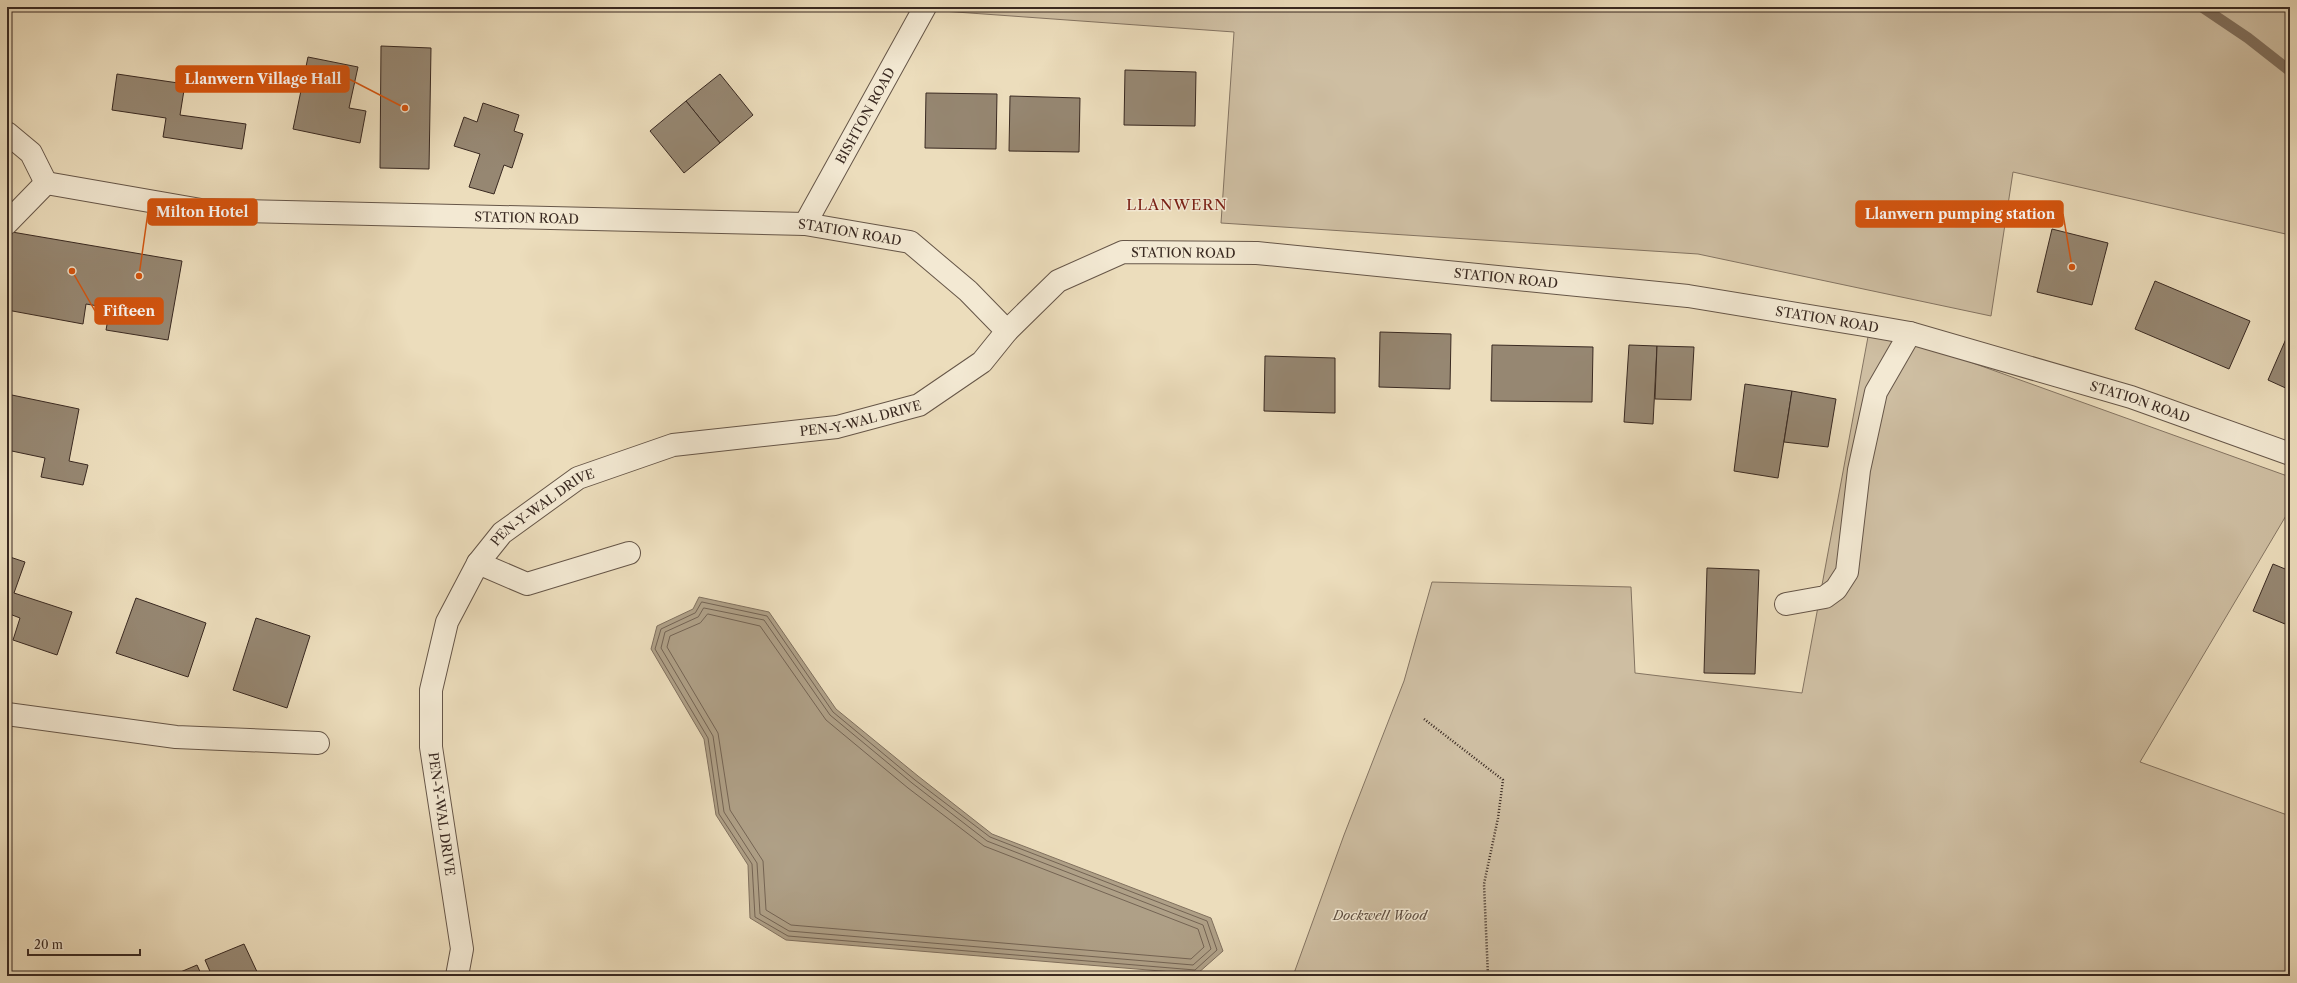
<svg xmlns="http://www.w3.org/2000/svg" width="2297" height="983" font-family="'Libre Caslon Text',serif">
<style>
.green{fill:#cebea2;stroke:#847462}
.water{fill:#afa087;stroke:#80705e}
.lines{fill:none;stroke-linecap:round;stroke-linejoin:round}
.shore{stroke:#746454;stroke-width:1}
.stream{stroke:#80705e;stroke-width:11}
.building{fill:#968772;stroke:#392921}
.minor-casing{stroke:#665648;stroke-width:24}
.path{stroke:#392921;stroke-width:2.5;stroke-dasharray:1 2;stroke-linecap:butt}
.minor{stroke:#f3e9d3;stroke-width:22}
.labels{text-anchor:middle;stroke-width:3;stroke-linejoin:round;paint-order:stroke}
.street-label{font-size:13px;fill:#392921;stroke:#f3e9d3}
.park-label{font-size:13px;font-style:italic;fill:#5e4e41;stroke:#f3e9d3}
.quarter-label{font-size:15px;letter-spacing:1px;fill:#7a1f14;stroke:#f3e9d3}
.leader{fill:none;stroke:#d6540e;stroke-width:1.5}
.callout-dot{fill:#d6540e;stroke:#f3e9d3;stroke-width:1.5}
.callout{fill:#d6540e;stroke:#d6540e;stroke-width:1.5}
.callout-label{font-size:14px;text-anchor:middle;font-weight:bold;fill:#fff}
</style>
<rect width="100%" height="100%" fill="#ecddbc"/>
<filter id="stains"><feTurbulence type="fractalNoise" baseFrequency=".005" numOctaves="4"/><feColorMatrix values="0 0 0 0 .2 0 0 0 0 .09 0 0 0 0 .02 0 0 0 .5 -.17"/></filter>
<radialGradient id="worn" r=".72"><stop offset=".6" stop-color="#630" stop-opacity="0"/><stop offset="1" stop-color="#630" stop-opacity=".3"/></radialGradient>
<g class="green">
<polygon points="945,7 2290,7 2290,235 2013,172 1991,316 1698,254 1221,223 1234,32 942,11"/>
<polygon points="1870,326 2290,477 2290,509 2140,762 2290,816 2290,976 1293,976 1344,835 1404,681 1432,582 1631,587 1635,673 1802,693"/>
</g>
<polygon class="water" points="699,597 769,612 836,709 918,776 992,834 1211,918 1223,951 1197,974 786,940 750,918 748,865 716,815 704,739 651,649 657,626 693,609"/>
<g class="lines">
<g class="shore">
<polygon points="702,602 767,616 833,712 915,780 990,837 1207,921 1217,950 1195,970 788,936 755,917 752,864 719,814 708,738 655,649 661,629 695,613"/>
<polygon points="704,608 764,620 830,715 912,783 987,841 1203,925 1211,949 1193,965 789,931 760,914 757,863 724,812 713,736 661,648 665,632 698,617"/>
<polygon points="708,614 760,626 826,720 908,788 984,846 1198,929 1204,947 1191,959 791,925 766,910 763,861 730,810 718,733 667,647 670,636 700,623"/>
</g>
<polyline class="stream" points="2202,7 2248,38 2290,71"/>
</g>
<g class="building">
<polygon points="381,46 431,48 429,169 380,168"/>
<polygon points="308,57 358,67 349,108 366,111 360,143 293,129"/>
<polygon points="1125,70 1196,72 1195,126 1124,125"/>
<polygon points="117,74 185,84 180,115 246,124 242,149 163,137 166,118 112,110"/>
<polygon points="720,74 753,115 720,143 686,101"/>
<polygon points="926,93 997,94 996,149 925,148"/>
<polygon points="1010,96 1080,98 1079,152 1009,151"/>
<polygon points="686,101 720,143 684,173 650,131"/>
<polygon points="483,103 519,115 514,131 523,134 512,168 504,165 494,194 469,187 480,154 454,146 464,117 477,122"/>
<polygon points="2052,229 2108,243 2092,305 2037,292"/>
<polygon points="12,232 182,261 168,340 106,330 110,308 86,304 83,324 7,310 7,264"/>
<polygon points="2155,281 2250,321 2229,369 2135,329"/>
<polygon points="1380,332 1451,334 1450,389 1379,387"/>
<polygon points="2289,332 2290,333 2290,390 2268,380"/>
<polygon points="1492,345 1593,347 1592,402 1491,401"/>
<polygon points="1629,345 1657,346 1653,424 1624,422"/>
<polygon points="1657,346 1694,347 1691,400 1655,399"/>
<polygon points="1265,356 1335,358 1335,413 1264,411"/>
<polygon points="1745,384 1792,391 1778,478 1734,471"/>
<polygon points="1792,391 1836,399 1828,447 1784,442"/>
<polygon points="7,394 79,409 69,461 88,465 83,485 41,477 45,458 7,450"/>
<polygon points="7,556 25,562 14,593 72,612 57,655 13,640 20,618 7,613"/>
<polygon points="2273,564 2290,571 2290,626 2253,611"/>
<polygon points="1707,568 1759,570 1755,674 1704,673"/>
<polygon points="136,598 206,623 188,677 116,653"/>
<polygon points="256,618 310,636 287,708 233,690"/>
<polygon points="244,944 259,976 212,976 205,960"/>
<polygon points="197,965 202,976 171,976"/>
</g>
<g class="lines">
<defs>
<g id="minor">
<polyline points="7,133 31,153 46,183"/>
<path id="s1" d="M46,183L201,210L805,224L910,242L968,291L1007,331"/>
<polyline points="7,223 46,183"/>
<path id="s2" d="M805,224L925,7"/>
<polyline points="478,563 527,584 629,553"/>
<polyline points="1786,604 1825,597 1836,589 1847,572 1859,470 1876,392 1910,333"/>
<polyline points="7,714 176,737 318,743"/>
<path id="s3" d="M457,976L462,949L431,747V690L447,622L478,563L502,533L578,478L673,445L837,427L919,405L982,362L1007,331L1058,281L1123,252L1257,253L1688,296L1870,326L1910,333L2131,397L2290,454"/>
</g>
</defs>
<use href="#minor" class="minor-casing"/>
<polyline class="path" points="1424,719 1503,780 1498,818 1484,884 1488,976"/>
<use href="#minor" class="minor"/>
</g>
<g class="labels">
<g class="street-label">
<text dy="5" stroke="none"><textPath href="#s2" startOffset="124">BISHTON ROAD</textPath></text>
<text dy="5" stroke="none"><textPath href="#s1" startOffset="483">STATION ROAD</textPath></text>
<text dy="5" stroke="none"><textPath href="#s1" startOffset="807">STATION ROAD</textPath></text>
<text dy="5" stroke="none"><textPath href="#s3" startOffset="1227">STATION ROAD</textPath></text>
<text dy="5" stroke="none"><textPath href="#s3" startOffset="1551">STATION ROAD</textPath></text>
<text dy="5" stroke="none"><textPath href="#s3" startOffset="1875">STATION ROAD</textPath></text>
<text dy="5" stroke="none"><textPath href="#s3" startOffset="2199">STATION ROAD</textPath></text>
<text dy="5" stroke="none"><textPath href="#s3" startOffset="848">PEN-Y-WAL DRIVE</textPath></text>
<text dy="5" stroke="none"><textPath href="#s3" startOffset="512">PEN-Y-WAL DRIVE</textPath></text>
<text transform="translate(442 814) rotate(82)" y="5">PEN-Y-WAL DRIVE</text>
</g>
<g class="park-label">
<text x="1380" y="920">Dockwell Wood</text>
</g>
<g class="quarter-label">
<text x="1177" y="210">LLANWERN</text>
</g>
</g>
<path class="leader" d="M405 108L349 79M139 276L148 212M2072 267L2063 214M72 271L95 311"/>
<g class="callout-dot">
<circle cx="405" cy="108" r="4"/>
<circle cx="139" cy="276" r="4"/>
<circle cx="2072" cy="267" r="4"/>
<circle cx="72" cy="271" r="4"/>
</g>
<g class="callout">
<rect x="176" y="66" width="173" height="26" rx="4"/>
<rect x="148" y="199" width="109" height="26" rx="4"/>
<rect x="1856" y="201" width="207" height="26" rx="4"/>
<rect x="95" y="298" width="68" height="26" rx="4"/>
</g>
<g class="callout-label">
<text x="263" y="84">Llanwern Village Hall</text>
<text x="202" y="217">Milton Hotel</text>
<text x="1960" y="219">Llanwern pumping station</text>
<text x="129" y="316">Fifteen</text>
</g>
<rect width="2297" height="983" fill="none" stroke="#ecddbc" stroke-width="24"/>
<rect x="8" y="8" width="2281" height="967" fill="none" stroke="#392921" stroke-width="2"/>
<rect x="12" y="12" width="2273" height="959" fill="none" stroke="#392921"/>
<path d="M28 949v6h112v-6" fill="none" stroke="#392921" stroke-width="2"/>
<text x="34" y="949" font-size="12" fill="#392921" stroke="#f3e9d3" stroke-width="3" paint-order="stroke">20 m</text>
<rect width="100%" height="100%" filter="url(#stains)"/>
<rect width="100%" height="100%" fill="url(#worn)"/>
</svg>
